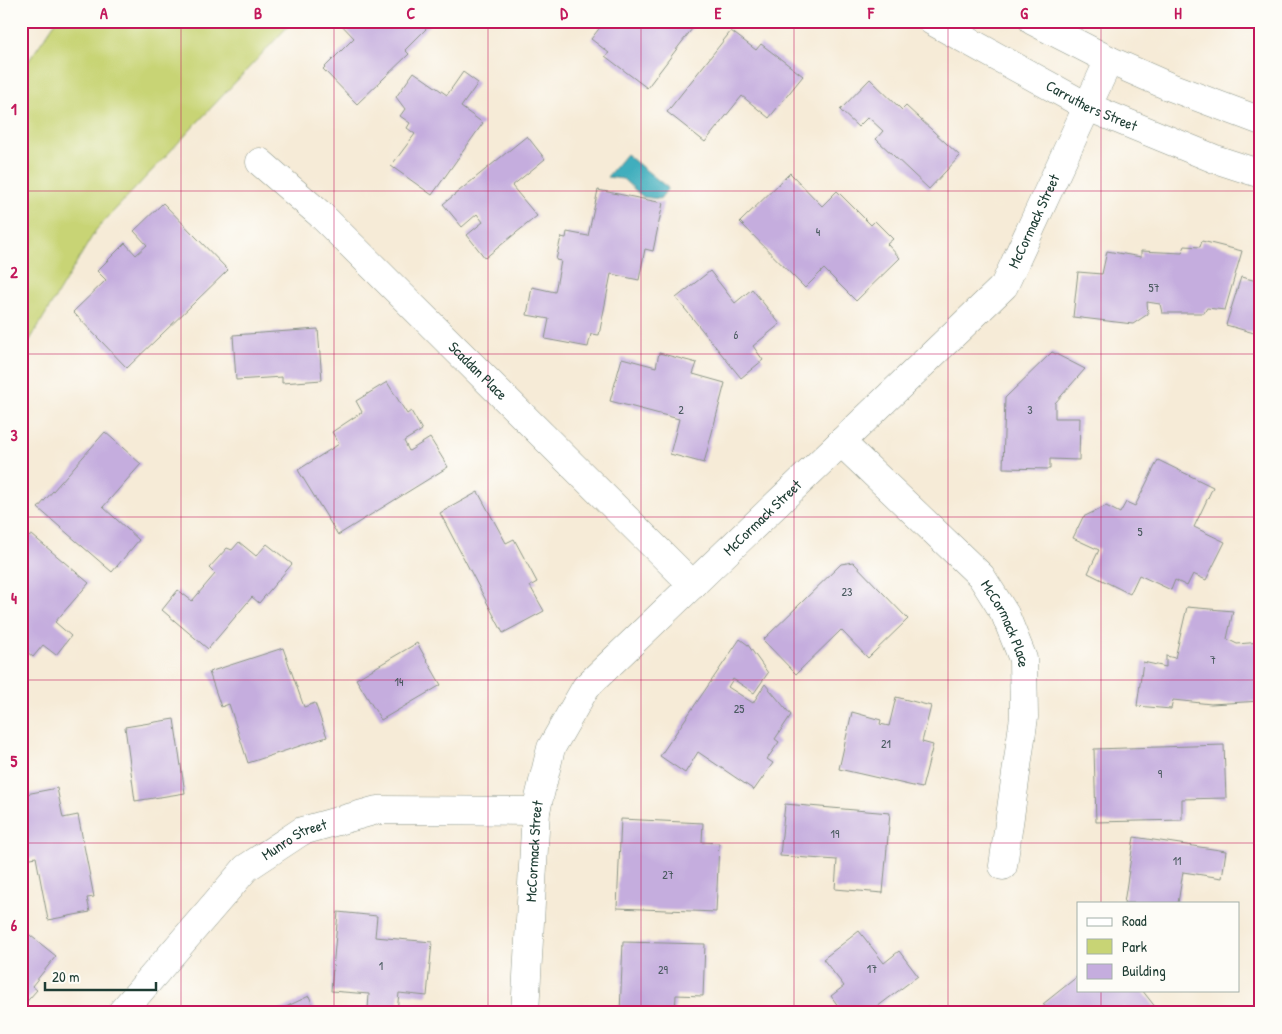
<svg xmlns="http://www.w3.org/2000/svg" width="1282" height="1034" font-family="'Patrick Hand',sans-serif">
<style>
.green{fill:#c8d475;stroke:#748854}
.water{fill:#3faebd;stroke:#2f7678}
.building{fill:#c5adde}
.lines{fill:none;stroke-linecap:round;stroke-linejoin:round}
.minor-casing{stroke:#8a9486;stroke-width:29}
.major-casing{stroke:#8a9486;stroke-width:29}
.minor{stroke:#fff;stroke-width:28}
.major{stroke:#fff;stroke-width:28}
.grid{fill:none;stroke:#c2185b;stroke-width:1;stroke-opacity:0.55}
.labels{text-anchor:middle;stroke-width:5;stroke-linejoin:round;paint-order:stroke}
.number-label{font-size:12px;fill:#48595e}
.street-label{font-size:15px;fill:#1f3d34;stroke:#fdfcf7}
.neatline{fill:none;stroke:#c2185b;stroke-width:2}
.grid-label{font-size:16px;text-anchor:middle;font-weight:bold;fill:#c2185b}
</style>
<rect width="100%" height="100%" fill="#fdfcf7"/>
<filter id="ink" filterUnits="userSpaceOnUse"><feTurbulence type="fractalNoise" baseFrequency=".02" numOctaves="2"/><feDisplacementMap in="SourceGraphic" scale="10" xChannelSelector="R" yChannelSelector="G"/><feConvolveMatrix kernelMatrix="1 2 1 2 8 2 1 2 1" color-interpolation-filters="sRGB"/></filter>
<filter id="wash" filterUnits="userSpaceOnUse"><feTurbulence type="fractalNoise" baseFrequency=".0096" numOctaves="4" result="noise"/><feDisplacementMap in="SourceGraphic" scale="20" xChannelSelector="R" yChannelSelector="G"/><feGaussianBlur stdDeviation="1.12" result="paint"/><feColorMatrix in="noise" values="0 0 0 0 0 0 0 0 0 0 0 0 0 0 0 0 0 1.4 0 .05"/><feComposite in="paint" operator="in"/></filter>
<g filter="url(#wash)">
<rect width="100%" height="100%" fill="#f6ebd7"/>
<polygon class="green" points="56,21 293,21 96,230 21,355 21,72"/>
<polygon class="water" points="626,154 668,188 660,199 643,197 623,179 607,177"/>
<g id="blocks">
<g class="building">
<polygon points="338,21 434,21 405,50 409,54 357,104 323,69 354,38"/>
<polygon points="605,21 698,21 647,88 605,56 609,53 591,39"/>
<polygon points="731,31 756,50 761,44 803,76 769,118 742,96 705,142 667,112"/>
<polygon points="414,72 447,95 463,72 478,83 461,107 483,123 432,195 391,166 415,134 407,128 410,123 400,116 405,109 396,97"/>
<polygon points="870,79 902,110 906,106 960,156 929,189 876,139 883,131 868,117 858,127 840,110"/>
<polygon points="527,136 545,159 512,186 537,216 485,258 467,235 483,222 477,214 462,227 443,204"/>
<polygon points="790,173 822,206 837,191 871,225 875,221 893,239 887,244 900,258 856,301 824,269 805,288 740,222"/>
<polygon points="598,190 663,203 653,251 645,249 639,280 611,274 599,335 591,334 588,347 545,339 549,319 527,315 532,287 555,292 561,261 556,260 561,237 566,238 567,232 588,236"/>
<polygon points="163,203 228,270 127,368 73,312 106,280 97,271 125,243 136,255 147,245 134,231"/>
<polygon points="1202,241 1242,251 1225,310 1207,308 1204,313 1162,313 1160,304 1147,302 1148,314 1133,324 1073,317 1078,272 1102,274 1107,251 1141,257 1141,251 1182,253 1185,246 1200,247"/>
<polygon points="710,271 735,303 752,289 780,324 753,346 763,360 741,378 676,298"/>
<polygon points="1241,277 1261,282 1261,335 1226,325"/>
<polygon points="318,329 322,380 282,383 282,377 236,380 233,335"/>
<polygon points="1052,352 1085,369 1055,403 1055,418 1080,418 1079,460 1050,459 1050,469 1003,468 1005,398"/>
<polygon points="659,353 697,363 693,374 725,383 704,463 670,454 679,419 610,401 622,358 656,367"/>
<polygon points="387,382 407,414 411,411 422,430 404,441 409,451 430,438 448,467 338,535 298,470 339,444 332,432 362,412 356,401"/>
<polygon points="105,432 141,464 103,507 139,540 112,572 38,508"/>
<polygon points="1158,460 1213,487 1194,527 1225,542 1206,580 1193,574 1187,586 1175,580 1171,590 1139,575 1130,594 1088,573 1099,550 1073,538 1083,517 1106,506 1120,513 1126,502 1135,506"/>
<polygon points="478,492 506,543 514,539 537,582 530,586 544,611 503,633 440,513"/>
<polygon points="32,535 89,583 55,622 71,636 56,655 43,645 33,657 26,651 21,657 21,541"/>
<polygon points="239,542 256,556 267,544 292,564 259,603 252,597 208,649 162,610 178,590 192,601 215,574 209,568 227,548 232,550"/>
<polygon points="853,562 908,619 868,658 841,630 796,674 763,640 841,564"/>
<polygon points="1187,607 1233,611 1227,639 1237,644 1261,642 1261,701 1211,704 1173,700 1171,709 1137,706 1143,662 1166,667 1166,656 1175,658"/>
<polygon points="740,639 748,645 768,673 754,693 733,679 728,687 753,703 765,684 791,715 775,739 779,742 767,759 773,763 754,790 698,752 685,773 660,756"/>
<polygon points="417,643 441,685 381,720 356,679"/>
<polygon points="283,648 304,707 315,703 327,737 248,763 229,704 221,707 209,672"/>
<polygon points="896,697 931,706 922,742 933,745 922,788 839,769 852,712 881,720 880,724 889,726"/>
<polygon points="174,719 185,793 135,801 125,727"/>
<polygon points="1224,745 1226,798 1182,799 1182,820 1096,822 1094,749"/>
<polygon points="57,788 63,818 78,815 94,897 87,898 90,912 48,920 36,857 26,859 21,837 21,795"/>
<polygon points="785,804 890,813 883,893 835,889 837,860 780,856"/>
<polygon points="621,819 703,823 702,842 719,843 716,912 617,908"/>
<polygon points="1134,837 1226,851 1222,878 1183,872 1178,903 1124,903"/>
<polygon points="338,912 377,916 375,937 432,942 427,996 399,993 397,1011 368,1009 369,994 331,991"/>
<polygon points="21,928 56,956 32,986 37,990 21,1008"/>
<polygon points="859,931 884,963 899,951 918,976 869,1013 843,1013 831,996 844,986 823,959"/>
<polygon points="623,942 705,944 703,996 676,995 675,1013 620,1013"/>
<polygon points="1078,976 1078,990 1142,990 1160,1013 1128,1013 1124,1007 1116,1013 1050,1013 1043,1004"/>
<polygon points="309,996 316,1013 273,1013"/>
<polygon points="927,1007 973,1011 973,1013 927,1013"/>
</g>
</g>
</g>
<g filter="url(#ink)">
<use href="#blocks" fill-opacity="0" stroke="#8a9486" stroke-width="1"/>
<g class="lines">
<defs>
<g id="minor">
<path id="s1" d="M260,162L321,215L693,585"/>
<path id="s2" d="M841,442L981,576L1005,614L1023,659L1024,717L1003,866"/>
<path id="s3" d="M121,1013L246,868L302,831L377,810L536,811"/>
<path id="s4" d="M525,1013L536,811L551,748L586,687L1004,286L1109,60"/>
</g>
<g id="major">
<path id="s5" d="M932,21L1088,107L1215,159L1261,174"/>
<polyline points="1033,21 1109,60 1168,86 1261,121"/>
</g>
</defs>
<use href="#minor" class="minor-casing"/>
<use href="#major" class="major-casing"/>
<use href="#minor" class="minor"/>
<use href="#major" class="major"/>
</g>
</g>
<path class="grid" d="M181,21V1013M334,21V1013M488,21V1013M641,21V1013M794,21V1013M948,21V1013M1101,21V903M21,191H1261M21,354H1261M21,517H1261M21,680H1261M21,843H1261M1101,990V1013"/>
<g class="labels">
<g class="number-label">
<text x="818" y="236">4</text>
<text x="1154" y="292">57</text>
<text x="736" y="339">6</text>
<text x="681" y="414">2</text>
<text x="1030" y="414">3</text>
<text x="1140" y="536">5</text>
<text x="847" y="596">23</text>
<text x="1213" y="664">7</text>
<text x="399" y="686">14</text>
<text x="739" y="713">25</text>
<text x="886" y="748">21</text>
<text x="1160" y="778">9</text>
<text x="835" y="838">19</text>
<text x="1177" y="865">11</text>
<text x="668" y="879">27</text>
<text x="381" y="970">1</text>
<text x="872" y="973">17</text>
<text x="663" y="974">29</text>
</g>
<g class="street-label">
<text dy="5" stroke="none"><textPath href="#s5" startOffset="181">Carruthers Street</textPath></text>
<text dy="5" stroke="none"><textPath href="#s4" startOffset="988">McCormack Street</textPath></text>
<text dy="5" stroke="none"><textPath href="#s1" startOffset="302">Scaddan Place</textPath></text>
<text dy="5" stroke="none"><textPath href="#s4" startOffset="582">McCormack Street</textPath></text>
<text dy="5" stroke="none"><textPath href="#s2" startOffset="248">McCormack Place</textPath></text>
<text dy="5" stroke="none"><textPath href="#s3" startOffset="248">Munro Street</textPath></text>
<text dy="5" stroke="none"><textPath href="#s4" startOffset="162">McCormack Street</textPath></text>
</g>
</g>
<rect width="1282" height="1034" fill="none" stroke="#fdfcf7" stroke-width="55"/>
<rect x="1077" y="902" width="162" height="90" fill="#fdfcf7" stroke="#a4b0a9"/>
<rect x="1087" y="918" width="25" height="8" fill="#ffffff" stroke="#a4b0a9"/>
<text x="1122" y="926" font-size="15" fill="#1f3d34">Road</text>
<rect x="1087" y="939" width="25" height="15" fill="#c8d475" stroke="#a4b0a9"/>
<text x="1122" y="952" font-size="15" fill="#1f3d34">Park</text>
<rect x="1087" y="964" width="25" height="15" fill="#c5adde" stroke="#a4b0a9"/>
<text x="1122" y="976" font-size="15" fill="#1f3d34">Building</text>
<path d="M45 982v8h111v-8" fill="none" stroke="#1f3d34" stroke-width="2.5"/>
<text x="52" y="982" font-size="15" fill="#1f3d34" stroke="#fdfcf7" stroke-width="4" paint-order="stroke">20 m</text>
<rect x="28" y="28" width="1226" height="978" class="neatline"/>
<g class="grid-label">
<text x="104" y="19">A</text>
<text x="258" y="19">B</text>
<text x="411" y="19">C</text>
<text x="564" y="19">D</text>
<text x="718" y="19">E</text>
<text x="871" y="19">F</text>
<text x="1024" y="19">G</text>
<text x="1178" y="19">H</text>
<text x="14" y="115">1</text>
<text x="14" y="278">2</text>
<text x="14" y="441">3</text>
<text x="14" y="604">4</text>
<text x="14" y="767">5</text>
<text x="14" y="931">6</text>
</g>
</svg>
